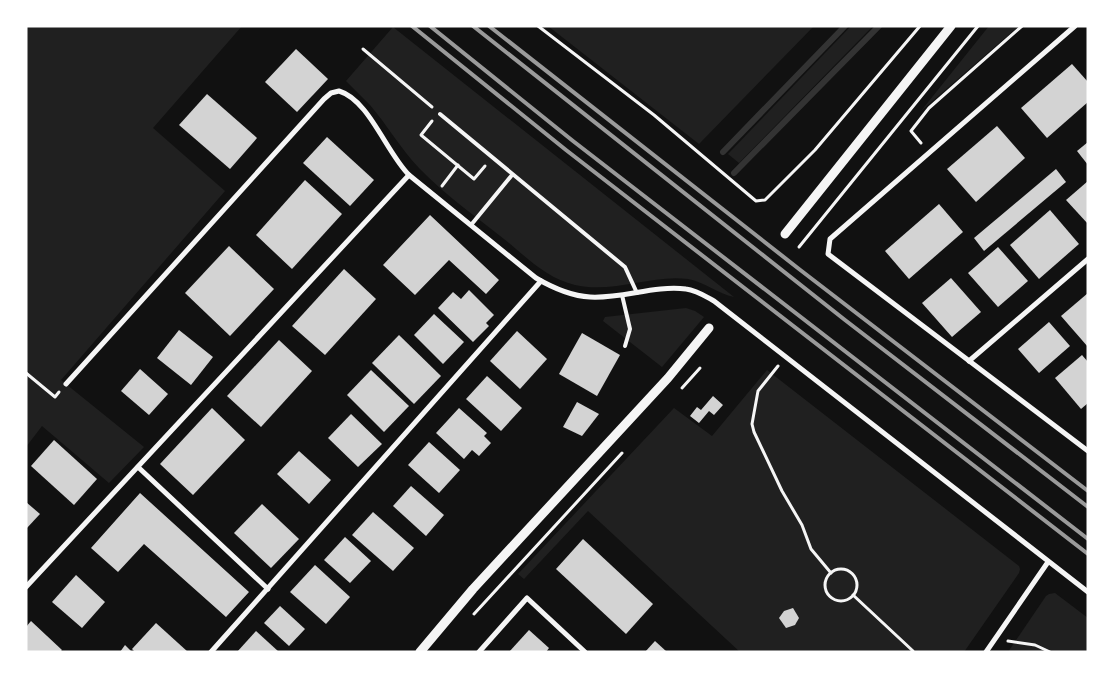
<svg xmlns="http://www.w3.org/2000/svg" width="1114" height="678" font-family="Mulish,sans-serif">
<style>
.green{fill:#202020}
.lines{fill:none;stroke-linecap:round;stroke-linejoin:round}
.stream{stroke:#333;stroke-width:6}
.building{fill:#d3d3d3}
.path{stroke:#f5f5f5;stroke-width:3}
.service{stroke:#f5f5f5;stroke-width:4}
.minor{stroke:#f5f5f5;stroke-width:5}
.tertiary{stroke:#f5f5f5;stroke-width:9}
.rail{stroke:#9a9a9a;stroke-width:4}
</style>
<rect width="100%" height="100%" fill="#111"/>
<g class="green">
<polygon points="26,26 242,26 153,128 225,191 61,380 144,447 109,483 42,426 26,447"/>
<polygon points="548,26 814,26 699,144"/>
<polygon points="851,26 873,26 739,163 728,154"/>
<polygon points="989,26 1019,26 921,111"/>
<path d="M393,27L734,297C718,294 705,282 688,279C652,274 613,294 575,285C549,279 529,260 509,243C479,219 446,196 419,168C401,149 387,125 370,105C362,97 354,89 346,81Z"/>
<polygon points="686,308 695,311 704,317 662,367 603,321 605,317"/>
<polygon points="767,370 1019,566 1020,569 1019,573 964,652 740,652 588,511 524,579 518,574 674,408 712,436"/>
<polygon points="1055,593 1088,618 1088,652 1008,652 1046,596 1049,594"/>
</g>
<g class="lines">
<g class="stream">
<polyline points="723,152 845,26"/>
<polyline points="734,173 879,26"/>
</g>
</g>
<g class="building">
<polygon points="296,49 328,79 297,112 265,82"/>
<polygon points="1072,64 1088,82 1088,102 1047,138 1021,108"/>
<polygon points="207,94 257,138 230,169 179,125"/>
<polygon points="997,126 1025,158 976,202 947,169"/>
<polygon points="327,137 374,180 350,206 303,163"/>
<polygon points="1088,142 1088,165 1077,151"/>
<polygon points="1056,169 1066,182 984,251 974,238"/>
<polygon points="305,180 342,214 292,269 256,235"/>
<polygon points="1088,181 1088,224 1066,200"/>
<polygon points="939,204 963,232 909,279 885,251"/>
<polygon points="1050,210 1079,244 1039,279 1010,245"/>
<polygon points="430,215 499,280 486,294 449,260 415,295 383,265"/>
<polygon points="229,246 274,289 230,336 185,293"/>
<polygon points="998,247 1028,281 998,307 968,273"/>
<polygon points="344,269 376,299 325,355 292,326"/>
<polygon points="951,278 981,312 952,337 922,303"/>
<polygon points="469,290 494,315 486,323 489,326 473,342 438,308 453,292 461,299"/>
<polygon points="1088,293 1088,347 1061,316"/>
<polygon points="434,314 464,342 443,364 414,335"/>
<polygon points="1049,322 1070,346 1039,373 1018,349"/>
<polygon points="179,330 213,357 191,385 157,358"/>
<polygon points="517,331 547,359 520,389 490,361"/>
<polygon points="582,333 620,355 597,396 559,374"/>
<polygon points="399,335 441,376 414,404 372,363"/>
<polygon points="279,340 312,371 261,427 227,396"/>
<polygon points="1082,355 1088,362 1088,403 1081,409 1055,378"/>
<polygon points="140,369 168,394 149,415 121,391"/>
<polygon points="371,370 409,406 384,432 347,395"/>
<polygon points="487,376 522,408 501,431 466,399"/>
<polygon points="713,396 723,405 714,415 709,411 699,423 690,416 697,407 701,410"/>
<polygon points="577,402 599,414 582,436 563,427"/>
<polygon points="212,408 245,440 193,495 160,464"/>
<polygon points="459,408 487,433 484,436 491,443 479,456 472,450 464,459 436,433"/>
<polygon points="351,414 382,444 358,467 328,438"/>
<polygon points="54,440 97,479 74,505 31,466"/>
<polygon points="429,442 460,470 439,493 408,465"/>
<polygon points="299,451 331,480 309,504 277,474"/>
<polygon points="411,486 444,515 426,536 393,506"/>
<polygon points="140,493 249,592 226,617 144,544 118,572 91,548"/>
<polygon points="26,502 40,514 26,529"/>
<polygon points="262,504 299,539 271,568 234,533"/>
<polygon points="373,512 414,548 393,571 352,535"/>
<polygon points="345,537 371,561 350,583 324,560"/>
<polygon points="583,539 653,604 626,634 556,569"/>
<polygon points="315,565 350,597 326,624 290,592"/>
<polygon points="76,575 105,602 82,628 52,602"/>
<polygon points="280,606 305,629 289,646 264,623"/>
<polygon points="793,608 799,618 795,625 786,628 779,618 784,611"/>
<polygon points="31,621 62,650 60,652 26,652 26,627"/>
<polygon points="156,623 188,652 135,652 132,649"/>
<polygon points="529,630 549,648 546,652 509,652"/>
<polygon points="256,631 279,652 237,652"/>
<polygon points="655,641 667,652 645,652"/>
<polygon points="125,645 132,652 120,652"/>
</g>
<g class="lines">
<g class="path">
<polyline points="538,26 654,115 756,201 765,200 815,150 920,26"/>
<polyline points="363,49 432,107"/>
<polyline points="432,121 421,135 474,179 485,166"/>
<polyline points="921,143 911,131 929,108 1022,26"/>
<polyline points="442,186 458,165"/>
<polyline points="799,247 978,26"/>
<polyline points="778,366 758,391 752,424 754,432 782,491 802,525 811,549 831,573"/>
<polyline points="26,373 55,397 59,392"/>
<polyline points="682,388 700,368"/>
<circle cx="841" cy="585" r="16"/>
<polyline points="853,595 913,651 912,652"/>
<polyline points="474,614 622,453"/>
<polyline points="1008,641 1035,645 1050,652"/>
</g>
<g class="service">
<polyline points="440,114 625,267 637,293"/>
<polyline points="471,225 512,175"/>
<polyline points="622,295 630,329 625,346"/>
</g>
<g class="minor">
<polyline points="1075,26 830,239 828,254 1088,451"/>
<polyline points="969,361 1088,259"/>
<path d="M66,384L324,99L331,93L339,91C369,100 386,152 409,175L536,278C553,288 571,296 590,297C622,299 654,285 686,289C696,290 705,296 714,301L1088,592"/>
<polyline points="138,467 268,589"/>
<polyline points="26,587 409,175"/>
<polyline points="211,652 541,281"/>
<polyline points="479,652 527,598 585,652"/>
<polyline points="986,652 1048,562"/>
</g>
<g class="tertiary">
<polyline points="785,234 951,26"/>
<polyline points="420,652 473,589 668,378 709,328"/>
</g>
<g class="rail">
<polyline points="412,26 566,150 1088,554"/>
<polyline points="430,26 573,141 1088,539"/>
<polyline points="473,26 845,320 1088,507"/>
<polyline points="489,26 799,269 1088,491"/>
</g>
</g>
<rect width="1114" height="678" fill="none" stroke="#ffffff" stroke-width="55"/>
</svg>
